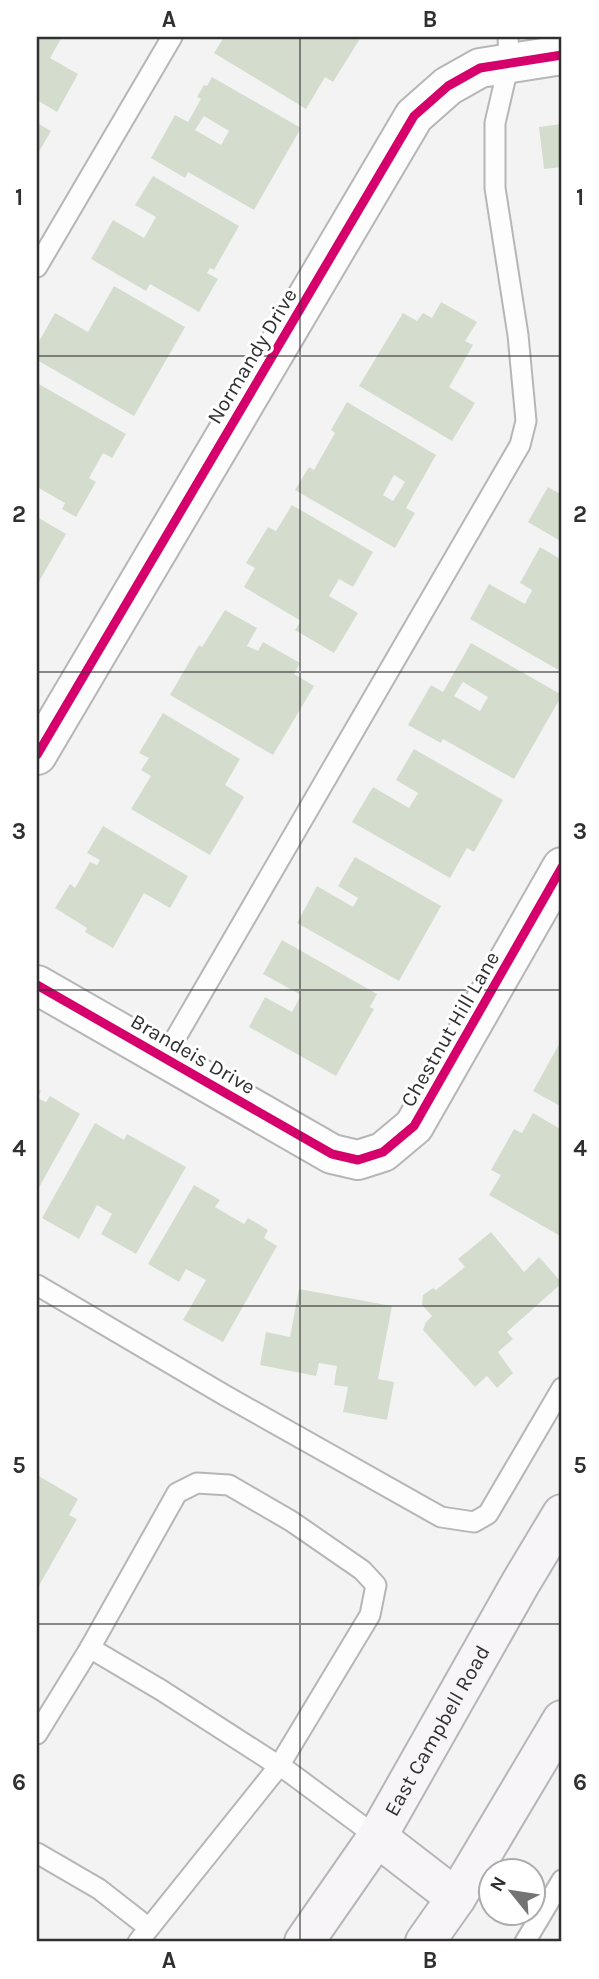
<svg xmlns="http://www.w3.org/2000/svg" width="599" height="1979" font-family="Karla,sans-serif">
<style>
.building{fill:#d4ddcd;fill-rule:evenodd}
.lines{fill:none;stroke-linecap:round;stroke-linejoin:round}
.lane-casing{stroke:#b6b5b7;stroke-width:23}
.street-casing{stroke:#b6b5b7;stroke-width:42}
.secondary-casing{stroke:#b6b5b7;stroke-width:42}
.lane{stroke:#fdfdfd;stroke-width:19}
.street{stroke:#fdfdfd;stroke-width:38}
.secondary{stroke:#f8f5f9;stroke-width:38}
.cycleway-casing{stroke:#fff;stroke-width:13}
.cycleway{stroke:#d6006c;stroke-width:9}
.grid{fill:none;stroke:#313031;stroke-width:2;stroke-opacity:0.55}
.labels{text-anchor:middle;stroke-width:6;stroke-linejoin:round;paint-order:stroke}
.street-label{font-size:21px;fill:#313031;stroke:#fff}
.neatline{fill:none;stroke:#313031;stroke-width:2.5}
.grid-label{font-size:23px;text-anchor:middle;font-weight:bold;fill:#313031}
</style>
<rect width="100%" height="100%" fill="#f4f3f4"/>
<g class="building">
<polygon points="37,37 62,37 50,58 78,74 57,112 37,100"/>
<polygon points="224,37 361,37 333,82 325,77 306,109 214,53"/>
<path d="M212,77L301,128L254,210L188,172L185,178L151,158L175,115L188,122L201,99L197,97L204,85L207,86ZM204,116L229,131L221,145L195,130Z"/>
<polygon points="37,123 51,131 37,155"/>
<polygon points="562,124 562,167 544,169 539,127"/>
<polygon points="153,176 239,226 214,270 210,268 207,273 218,279 199,312 150,284 146,291 91,259 113,220 144,238 156,217 135,205"/>
<polygon points="114,286 185,327 134,416 37,360 37,345 55,313 88,332"/>
<polygon points="441,302 477,322 465,341 473,345 449,387 475,403 452,441 359,386 403,313 417,321 423,313 432,318"/>
<polygon points="37,383 126,434 112,458 103,453 89,478 96,482 76,517 62,509 65,503 37,487"/>
<path d="M347,402L436,455L406,508L415,513L395,548L295,490L309,467L314,470L335,433L331,430ZM394,475L405,482L393,501L383,495Z"/>
<polygon points="548,487 562,495 562,542 528,522"/>
<polygon points="292,505 373,552 353,587 339,579 329,596 358,613 334,653 295,630 301,621 244,587 255,568 246,563 268,527 276,531"/>
<polygon points="37,517 66,534 37,585"/>
<polygon points="540,547 562,560 562,672 470,619 489,584 525,604 532,590 520,583"/>
<polygon points="225,610 257,628 247,646 258,651 263,642 300,663 294,674 314,686 273,755 170,695 199,645 202,647"/>
<path d="M471,643L562,695L514,779L443,739L441,743L408,725L431,685L443,692ZM463,682L488,697L480,711L454,696Z"/>
<polygon points="163,713 240,759 225,785 244,797 210,855 131,809 151,776 141,770 149,758 139,753"/>
<polygon points="414,749 503,800 474,852 467,848 450,878 352,822 373,787 409,808 418,793 396,780"/>
<polygon points="103,826 188,876 170,908 144,893 113,948 85,932 87,928 55,908 70,884 75,888 90,862 97,865 100,860 87,853"/>
<polygon points="355,857 441,906 399,981 297,923 317,886 353,907 358,898 338,886"/>
<polygon points="282,940 377,994 370,1007 374,1009 336,1076 249,1027 265,997 292,1012 301,995 263,974"/>
<polygon points="562,1039 562,1107 533,1091"/>
<polygon points="37,1088 41,1091 37,1098 46,1102 50,1096 80,1114 37,1191"/>
<polygon points="533,1113 562,1130 562,1237 489,1195 501,1175 491,1170 514,1129 522,1133"/>
<polygon points="95,1123 124,1140 127,1134 186,1167 136,1254 101,1234 112,1214 97,1205 79,1239 42,1218"/>
<polygon points="194,1185 220,1200 215,1207 244,1224 248,1218 268,1230 264,1238 277,1246 223,1342 183,1320 206,1280 186,1269 179,1282 148,1264"/>
<polygon points="491,1232 524,1272 539,1257 562,1283 507,1332 513,1339 498,1352 513,1373 497,1388 487,1376 475,1387 423,1330 426,1322 432,1316 422,1305 423,1295 433,1288 436,1290 465,1267 458,1259"/>
<polygon points="299,1289 392,1306 378,1379 394,1382 387,1420 343,1412 348,1387 334,1385 337,1366 319,1363 316,1376 260,1365 266,1332 290,1337"/>
<polygon points="37,1475 78,1499 69,1515 77,1519 37,1589"/>
</g>
<g class="lines">
<defs>
<g id="lane">
<polyline points="37,267 172,37"/>
<polyline points="164,1058 520,445 526,421 518,335 495,188 495,123 509,63 508,37"/>
<polyline points="37,1285 226,1396 441,1517 474,1522 488,1514 562,1388"/>
<polyline points="37,1734 90,1648"/>
<polyline points="37,1853 99,1889 149,1928"/>
<polyline points="138,1942 279,1766 370,1615 376,1585 362,1570 291,1521 229,1485 197,1483 177,1493 90,1648 161,1690 279,1766 289,1772 377,1837"/>
<polyline points="525,1942 562,1880"/>
</g>
<g id="street">
<polyline points="37,755 414,116 448,86 480,68 562,55"/>
<polyline points="37,985 332,1154 358,1160 383,1152 414,1126 562,867"/>
</g>
<g id="secondary">
<polyline points="377,1837 456,1898"/>
<path id="s1" d="M304,1942L377,1837L520,1584L562,1514"/>
<polyline points="425,1942 456,1898 562,1720"/>
</g>
</defs>
<use href="#lane" class="lane-casing"/>
<use href="#street" class="street-casing"/>
<use href="#secondary" class="secondary-casing"/>
<use href="#lane" class="lane"/>
<use href="#street" class="street"/>
<use href="#secondary" class="secondary"/>
<defs>
<g id="cycleway">
<polyline points="37,755 414,116 448,86 480,68 562,55"/>
<polyline points="37,985 332,1154 358,1160 383,1152 414,1126 562,867"/>
</g>
</defs>
<use href="#cycleway" class="cycleway-casing"/>
<use href="#cycleway" class="cycleway"/>
</g>
<path class="grid" d="M300,37V1942M37,356H562M37,672H562M37,990H562M37,1306H562M37,1624H562"/>
<g class="labels">
<g class="street-label">
<text transform="translate(252 356) rotate(-59)" y="7">Normandy Drive</text>
<text transform="translate(450 1029) rotate(-60)" y="7">Chestnut Hill Lane</text>
<text transform="translate(193 1054) rotate(30)" y="7">Brandeis Drive</text>
<text dy="7" stroke="none"><textPath href="#s1" startOffset="250">East Campbell Road</textPath></text>
</g>
</g>
<rect width="599" height="1979" fill="none" stroke="#ffffff" stroke-width="77"/>
<g transform="translate(512 1892) rotate(300)"><circle r="33" fill="#ffffff" stroke="#adacad" stroke-width="2"/>
<path d="M0-5L12 26L0 18L-12 26Z" fill="#757475"/>
<text y="-10" font-size="19" font-weight="bold" text-anchor="middle" fill="#313031">N</text>
</g>
<rect x="38" y="38" width="522" height="1902" class="neatline"/>
<g class="grid-label">
<text x="169" y="27">A</text>
<text x="430" y="27">B</text>
<text x="19" y="205">1</text>
<text x="580" y="205">1</text>
<text x="19" y="522">2</text>
<text x="580" y="522">2</text>
<text x="19" y="839">3</text>
<text x="580" y="839">3</text>
<text x="19" y="1156">4</text>
<text x="580" y="1156">4</text>
<text x="19" y="1473">5</text>
<text x="580" y="1473">5</text>
<text x="19" y="1790">6</text>
<text x="580" y="1790">6</text>
<text x="169" y="1968">A</text>
<text x="430" y="1968">B</text>
</g>
</svg>
